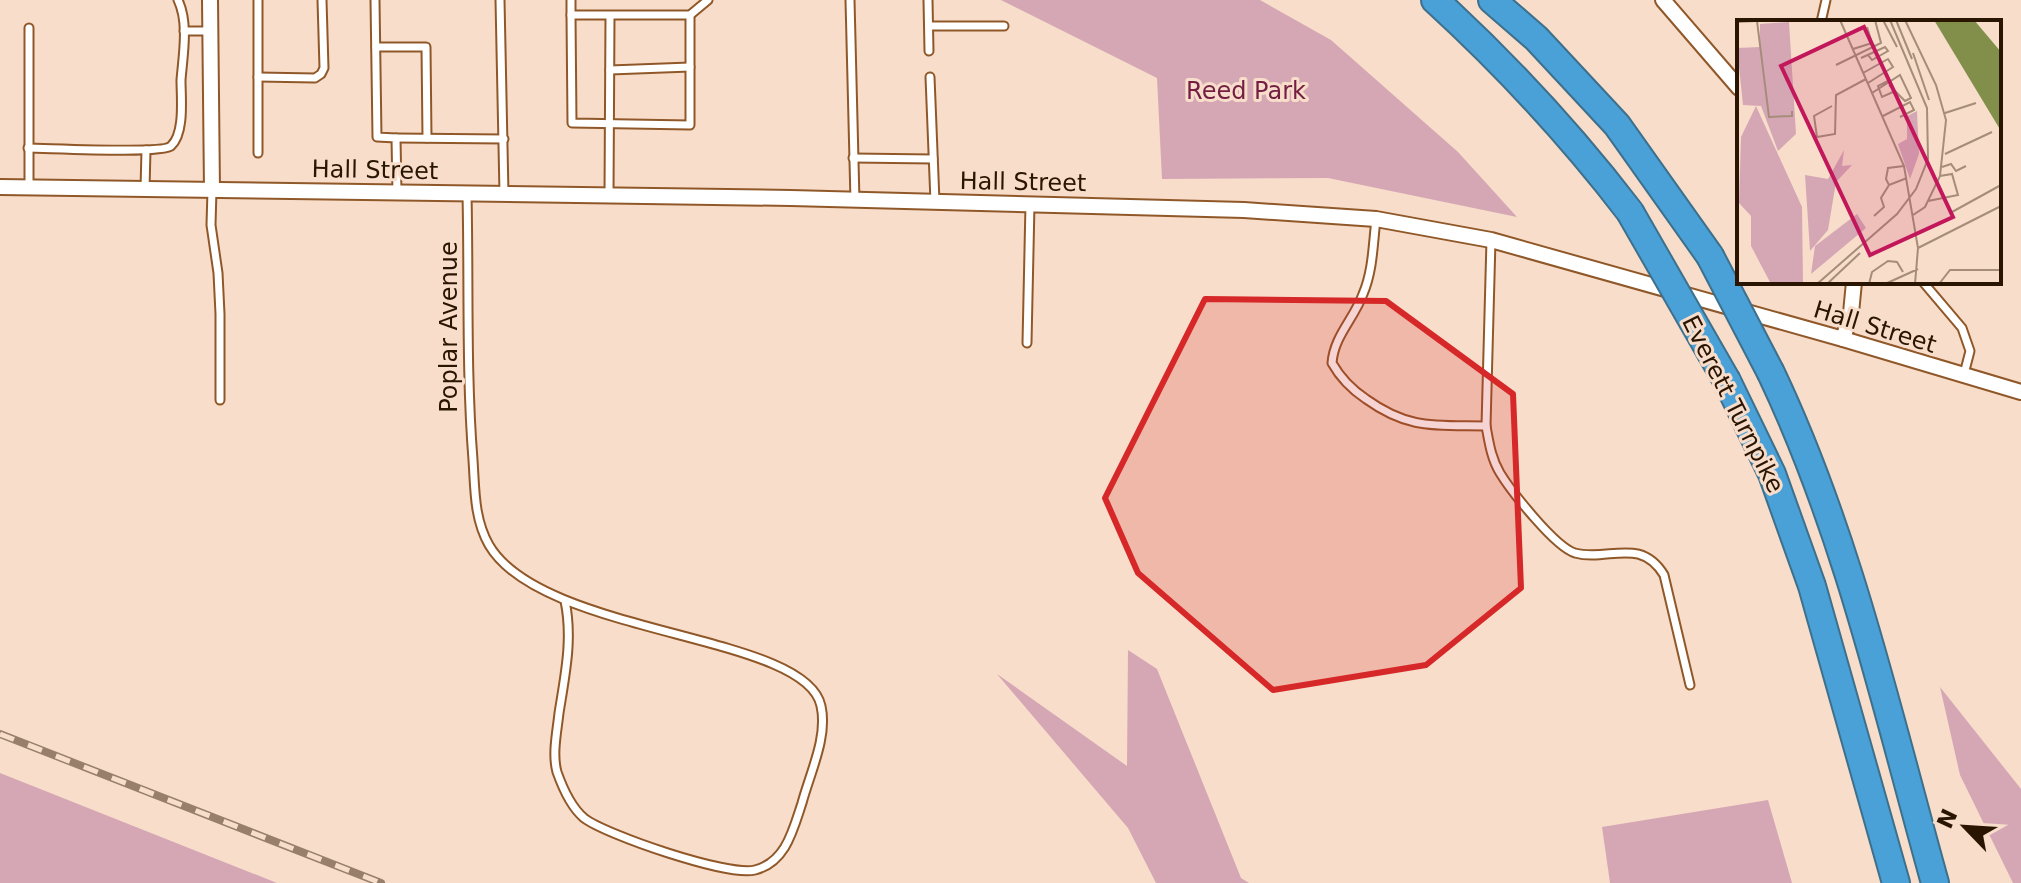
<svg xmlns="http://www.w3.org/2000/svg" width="2021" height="883" font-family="'DejaVu Sans',sans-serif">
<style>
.green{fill:#d5a7b5}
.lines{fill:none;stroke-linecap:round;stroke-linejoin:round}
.service-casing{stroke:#905829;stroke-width:11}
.minor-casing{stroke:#905829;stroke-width:18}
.motorway-casing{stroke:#3e708c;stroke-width:30}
.service{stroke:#fff;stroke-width:7}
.minor{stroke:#fff;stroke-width:14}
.motorway{stroke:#49a1d7;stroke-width:26}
.rail-casing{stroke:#977f6c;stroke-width:8}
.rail{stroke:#f7ddca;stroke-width:5;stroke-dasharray:15;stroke-linecap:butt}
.motorway-bridge-casing{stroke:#3e708c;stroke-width:30;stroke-linecap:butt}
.motorway-bridge{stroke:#49a1d7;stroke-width:26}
.marked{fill:#d62828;fill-opacity:0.2;stroke:#d62828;stroke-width:6;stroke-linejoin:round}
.labels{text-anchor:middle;stroke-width:6;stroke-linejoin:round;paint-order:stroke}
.park-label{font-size:24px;fill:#741e43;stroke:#f7ddca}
.street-label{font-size:24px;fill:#2a1402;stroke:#f7ddca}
.inset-road{fill:none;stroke:#a58d7a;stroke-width:2}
.view{fill:#c2185b;fill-opacity:0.15;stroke:#c2185b;stroke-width:4}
.inset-edge{fill:none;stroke:#2a1402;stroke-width:4}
</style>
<rect width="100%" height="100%" fill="#f7ddca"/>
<g class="green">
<polygon points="1001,0 1260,0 1331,40 1458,152 1517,217 1328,178 1162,179 1157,78"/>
<polygon points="1128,650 1157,669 1241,878 1249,883 1156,883 1128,828 997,674 1127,766"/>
<polygon points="1940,687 2021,789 2021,883 2013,883 1960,775"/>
<polygon points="0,773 277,883 0,883"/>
<polygon points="1768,800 1792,883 1610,883 1602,827"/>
</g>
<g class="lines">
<defs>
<g id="service">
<polyline points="258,0 258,153"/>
<polyline points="375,0 377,137 396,138 397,193"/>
<polyline points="500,0 504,194"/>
<polyline points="571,0 571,15 690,15 708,0"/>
<polyline points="850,0 855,201"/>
<polyline points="928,0 929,51"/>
<polyline points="571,15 572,123 690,125 690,15"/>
<polyline points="1821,22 1826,0"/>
<polyline points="929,26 1004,26"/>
<polyline points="184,31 209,31"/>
<polyline points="376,47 426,47 427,138"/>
<polyline points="610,70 690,67"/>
<polyline points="258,77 315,78 321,74 324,68 322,0"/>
<polyline points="930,77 935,202"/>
<polyline points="396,138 504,139"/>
<path d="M28,148C47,148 163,154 171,146C185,133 181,98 181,80C183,55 189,23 178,0"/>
<polyline points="853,158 933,159"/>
<polyline points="29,187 29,28"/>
<polyline points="145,189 146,150"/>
<polyline points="212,190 211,225 218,273 220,314 220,400"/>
<path d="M467,194C469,283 466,372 473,460C475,489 474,519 489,545C542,636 806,633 821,706C828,737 810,773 802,803C793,830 786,862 755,870C729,877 606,835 584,818C571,807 563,789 557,772C552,754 557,732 559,713C565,675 573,639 565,601"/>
<polyline points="609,195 610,16"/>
<path d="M1376,219C1373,244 1373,271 1363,294C1354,319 1334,336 1332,363C1341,379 1351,389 1366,399C1409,430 1436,425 1486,426L1491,240"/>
<polyline points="1923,282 1962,328 1970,351 1964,374"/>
<polyline points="1027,343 1030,204"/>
<path d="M1486,426C1489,442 1491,458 1500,473C1511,491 1555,547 1575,553C1608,562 1640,536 1664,575L1690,685"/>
</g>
<g id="minor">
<polyline points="210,0 212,190"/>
<polyline points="1663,0 1739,88"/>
<polyline points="0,187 791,198 1244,210 1376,219 1491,240 1843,339 2021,392"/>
<polyline points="1843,339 1851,313 1854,282"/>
</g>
<g id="motorway">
<path d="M1435,0C1506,65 1571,135 1630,212"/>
<polyline points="1492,0 1536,38 1617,125 1710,256"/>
<path d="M1771,373C1848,535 1887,711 1935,883"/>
<polyline points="1727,381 1772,474 1812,586 1896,883"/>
</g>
</defs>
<use href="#service" class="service-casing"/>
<use href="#minor" class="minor-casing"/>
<use href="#motorway" class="motorway-casing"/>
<use href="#service" class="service"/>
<use href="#minor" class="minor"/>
<use href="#motorway" class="motorway"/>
<defs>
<polyline id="rail" points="0,734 381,883"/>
</defs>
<use href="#rail" class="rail-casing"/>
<use href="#rail" class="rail"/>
<defs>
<g id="motorway-bridge">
<polyline points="1630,212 1727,381"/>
<polyline points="1710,256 1771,373"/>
</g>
</defs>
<use href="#motorway-bridge" class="motorway-bridge-casing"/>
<use href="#motorway-bridge" class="motorway-bridge"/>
</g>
<path class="marked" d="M1205,299L1386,301L1513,394L1521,588L1426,665L1273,690L1138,573L1105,498Z"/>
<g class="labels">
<g class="park-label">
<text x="1246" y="99">Reed Park</text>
</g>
<g class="street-label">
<text transform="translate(375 170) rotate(1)" y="8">Hall Street</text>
<text transform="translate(1023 182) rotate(1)" y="8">Hall Street</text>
<text transform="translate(449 327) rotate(-90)" y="8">Poplar Avenue</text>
<text transform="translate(1875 327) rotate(17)" y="8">Hall Street</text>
<text transform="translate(1733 404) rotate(63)" y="8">Everett Turnpike</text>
</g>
</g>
<g transform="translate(1737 20)">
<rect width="264" height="264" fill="#f7ddca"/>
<path d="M52,2L59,114L41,131L24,86L6,85L0,28L23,27V4ZM19,86L65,187L66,264H34L14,226V196L2,183L4,117ZM180,91L182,134L173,159L161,124L170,119V96ZM107,130L105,146L115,145L99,162L91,210L73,231L68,155L91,159ZM120,194L129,208L74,254L78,226Z" fill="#d5a7b5"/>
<path d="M197,0H237L264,32V111Z" fill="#818f4b"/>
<path class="inset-road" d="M103,0L167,146L181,228L178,264M146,0L160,27M159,0L175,39M168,0L199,65L209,100L203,156L188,187L176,195M20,1L32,97L55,96V91M0,2L36,0M116,29L135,23L130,7M176,33L192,80M124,38L148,27L151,31L135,40L131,35M99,45L144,23L138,0M126,53L151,39L156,47L131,63M151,61L141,66L145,77L156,72M135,73L163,55L174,78L168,81L152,65M95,86L77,96L80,117L98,114L99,75L129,59M208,93L239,83M146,96L173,82L177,90L163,97M208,134L255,112M167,146L151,148L149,159L152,165L170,158M205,147L214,144L219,151L229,146M191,181L221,175L215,154L203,156M215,192L264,165M137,196L147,187L144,178L152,165M181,228L264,186M80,264L160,194L179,169L191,139L190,88L153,0M90,264L123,233M132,264L135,252L151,241L160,242L166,252M148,264L181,249M202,264L213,250H264"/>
<path class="view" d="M127,7L216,197L133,235L44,46Z"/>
<rect width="264" height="264" class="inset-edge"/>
</g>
<g transform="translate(1965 827) rotate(295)" stroke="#f7ddca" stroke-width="6" paint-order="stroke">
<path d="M0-6L14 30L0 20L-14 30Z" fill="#2a1402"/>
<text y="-12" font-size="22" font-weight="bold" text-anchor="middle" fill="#2a1402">N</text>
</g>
</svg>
